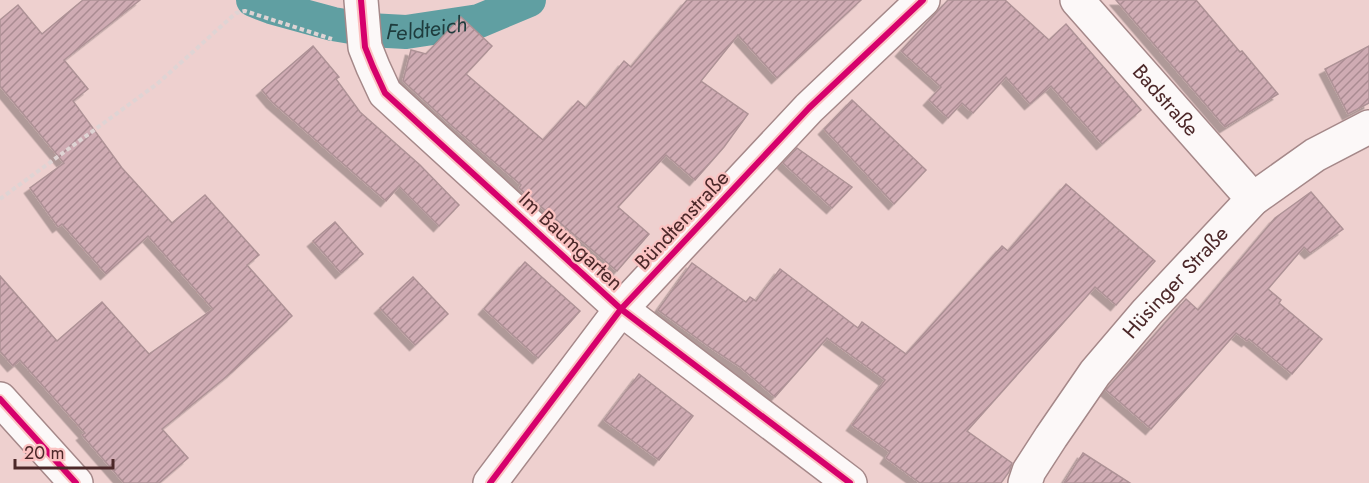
<svg xmlns="http://www.w3.org/2000/svg" width="1369" height="483" font-family="Jost,sans-serif">
  <style>
    .lines { fill: none; stroke-linecap: round; stroke-linejoin: round }
    .canal { stroke: #609fa2; stroke-width: 34 }
    .building { fill: url(#building-hatch); stroke: #ae9296; stroke-width: 1.5; filter: url(#shadow) }
    .minor-casing { stroke: #a58889; stroke-width: 36 }
    .path { stroke: #dfd4d4; stroke-width: 4; stroke-dasharray: 4.5 3; stroke-linecap: butt }
    .minor { stroke: #fcf8f8; stroke-width: 33 }
    .cycleway-casing { stroke: #fbc3c2; stroke-width: 10 }
    .cycleway { stroke: #d6006c; stroke-width: 6 }
    .labels { text-anchor: middle; dominant-baseline: central; stroke-width: 4.5; stroke-linejoin: round; paint-order: stroke }
    .street-label { font-size: 21px; fill: #4c2829; stroke: #fbc3c2 }
    .water-label { font-size: 22px; font-style: italic; fill: #1e3c3d; stroke: #fbc3c2 }
  </style>
  <defs>
    <pattern id="building-hatch" width="6" height="6" patternUnits="userSpaceOnUse" patternTransform="scale(1.5)"><rect width="6" height="6" fill="#cfabb3"/><path d="M-1 1l2-2M0 6l6-6M5 7l2-2" fill="none" stroke="#aa8b92"/></pattern>
    <filter id="shadow"><feDropShadow dx="-5.5" dy="5.5" stdDeviation="0" flood-color="#0004"/></filter>
  </defs>
  <rect width="100%" height="100%" fill="#eed0cf"/>
  <g class="lines">
    <path class="canal" id="s1" d="M253,0L271,7L333,24L369,30L406,32L479,21L529,0"/>
  </g>
  <g class="building">
    <path d="M83,0H140L64,60L88,89L73,101L122,168L172,223L205,195L259,255L247,265L292,316L232,372L162,429L188,458L159,483H124L82,435L85,433L20,360L13,366L0,351V276L57,341L102,302L149,354L213,309L148,236L106,274L62,224L58,227L30,188L64,163L0,86V20L18,5L42,34Z"/>
    <path d="M687,0H861L777,78L738,35L701,81L748,114L724,147L695,180L666,155L618,207L649,234L617,271L519,188L521,185L451,125L403,81L411,50L426,54L461,17L492,46L466,74L543,140L578,101L586,108L624,61L631,67Z"/>
    <path d="M948,0H1005L1049,40L1066,24L1141,110L1102,144L1051,86L1030,104L1006,77L973,113L962,103L948,118L929,100L941,87L901,51Z"/>
    <path d="M1116,0H1196L1240,52L1242,51L1278,94L1225,127Z"/>
    <path d="M313,46L339,77L336,79L360,112L420,165L459,205L439,226L399,186L386,201L272,102L262,90Z"/>
    <path d="M1369,46V103L1348,114L1325,69Z"/>
    <path d="M852,100L926,170L894,204L824,129Z"/>
    <path d="M797,148L852,187L832,208L783,163Z"/>
    <path d="M1066,184L1155,261L1116,305L1095,287L967,431L1012,463L1009,472L1001,483H920L886,458L890,452L852,425L885,380L827,338L775,397L740,367L712,349L658,310L692,263L746,302L750,297L756,301L780,269L858,328L862,322L906,354L1002,246L1008,251Z"/>
    <path d="M1311,192L1343,229L1310,253L1304,247L1268,289L1281,300L1279,303L1322,339L1292,374L1249,339L1247,341L1236,333L1151,429L1106,390L1186,299L1198,310L1275,218Z"/>
    <path d="M335,222L363,254L341,273L313,241Z"/>
    <path d="M525,262L580,311L538,358L484,309Z"/>
    <path d="M413,277L448,314L415,345L380,308Z"/>
    <path d="M639,374L693,416L659,460L604,420Z"/>
    <path d="M1083,453L1130,483H1064Z"/>
  </g>
  <g class="lines">
    <g class="minor-casing">
      <g id="minor">
        <path d="M361,0L365,47L373,67L385,93L621,309L850,483"/>
        <path id="s2" d="M1077,0L1253,199"/>
        <path d="M0,399L76,483"/>
        <path d="M490,483L621,309L809,108L923,0"/>
        <path id="s3" d="M1025,483L1029,471L1051,437L1095,373L1147,312L1253,199L1315,155L1369,127"/>
      </g>
    </g>
    <path class="path" d="M0,199L157,84L236,13L245,11L332,39"/>
    <use href="#minor" class="minor"/>
    <g class="cycleway-casing">
      <g id="cycleway">
        <path d="M361,0L365,47L373,67L385,93L621,309L850,483"/>
        <path d="M0,399L76,483"/>
        <path d="M490,483L621,309L809,108L923,0"/>
      </g>
    </g>
    <use href="#cycleway" class="cycleway"/>
  </g>
  <g class="labels">
    <g class="street-label">
      <text stroke="none"><textPath href="#s2" startOffset="134">Badstraße</textPath></text>
      <text transform="translate(682 220) rotate(-47)">Bündtenstraße</text>
      <text transform="translate(571 241) rotate(43)">Im Baumgarten</text>
      <text stroke="none"><textPath href="#s3" startOffset="252">Hüsinger Straße</textPath></text>
    </g>
    <g class="water-label">
      <text stroke="none"><textPath href="#s1" startOffset="178">Feldteich</textPath></text>
    </g>
  </g>
  <path d="M15 459v9h98v-9" fill="none" stroke="#4c2829" stroke-width="3"/>
  <text x="24" y="459" font-size="18" fill="#4c2829" stroke="#fbc3c2" stroke-width="4.5" paint-order="stroke">20 m</text>
</svg>
